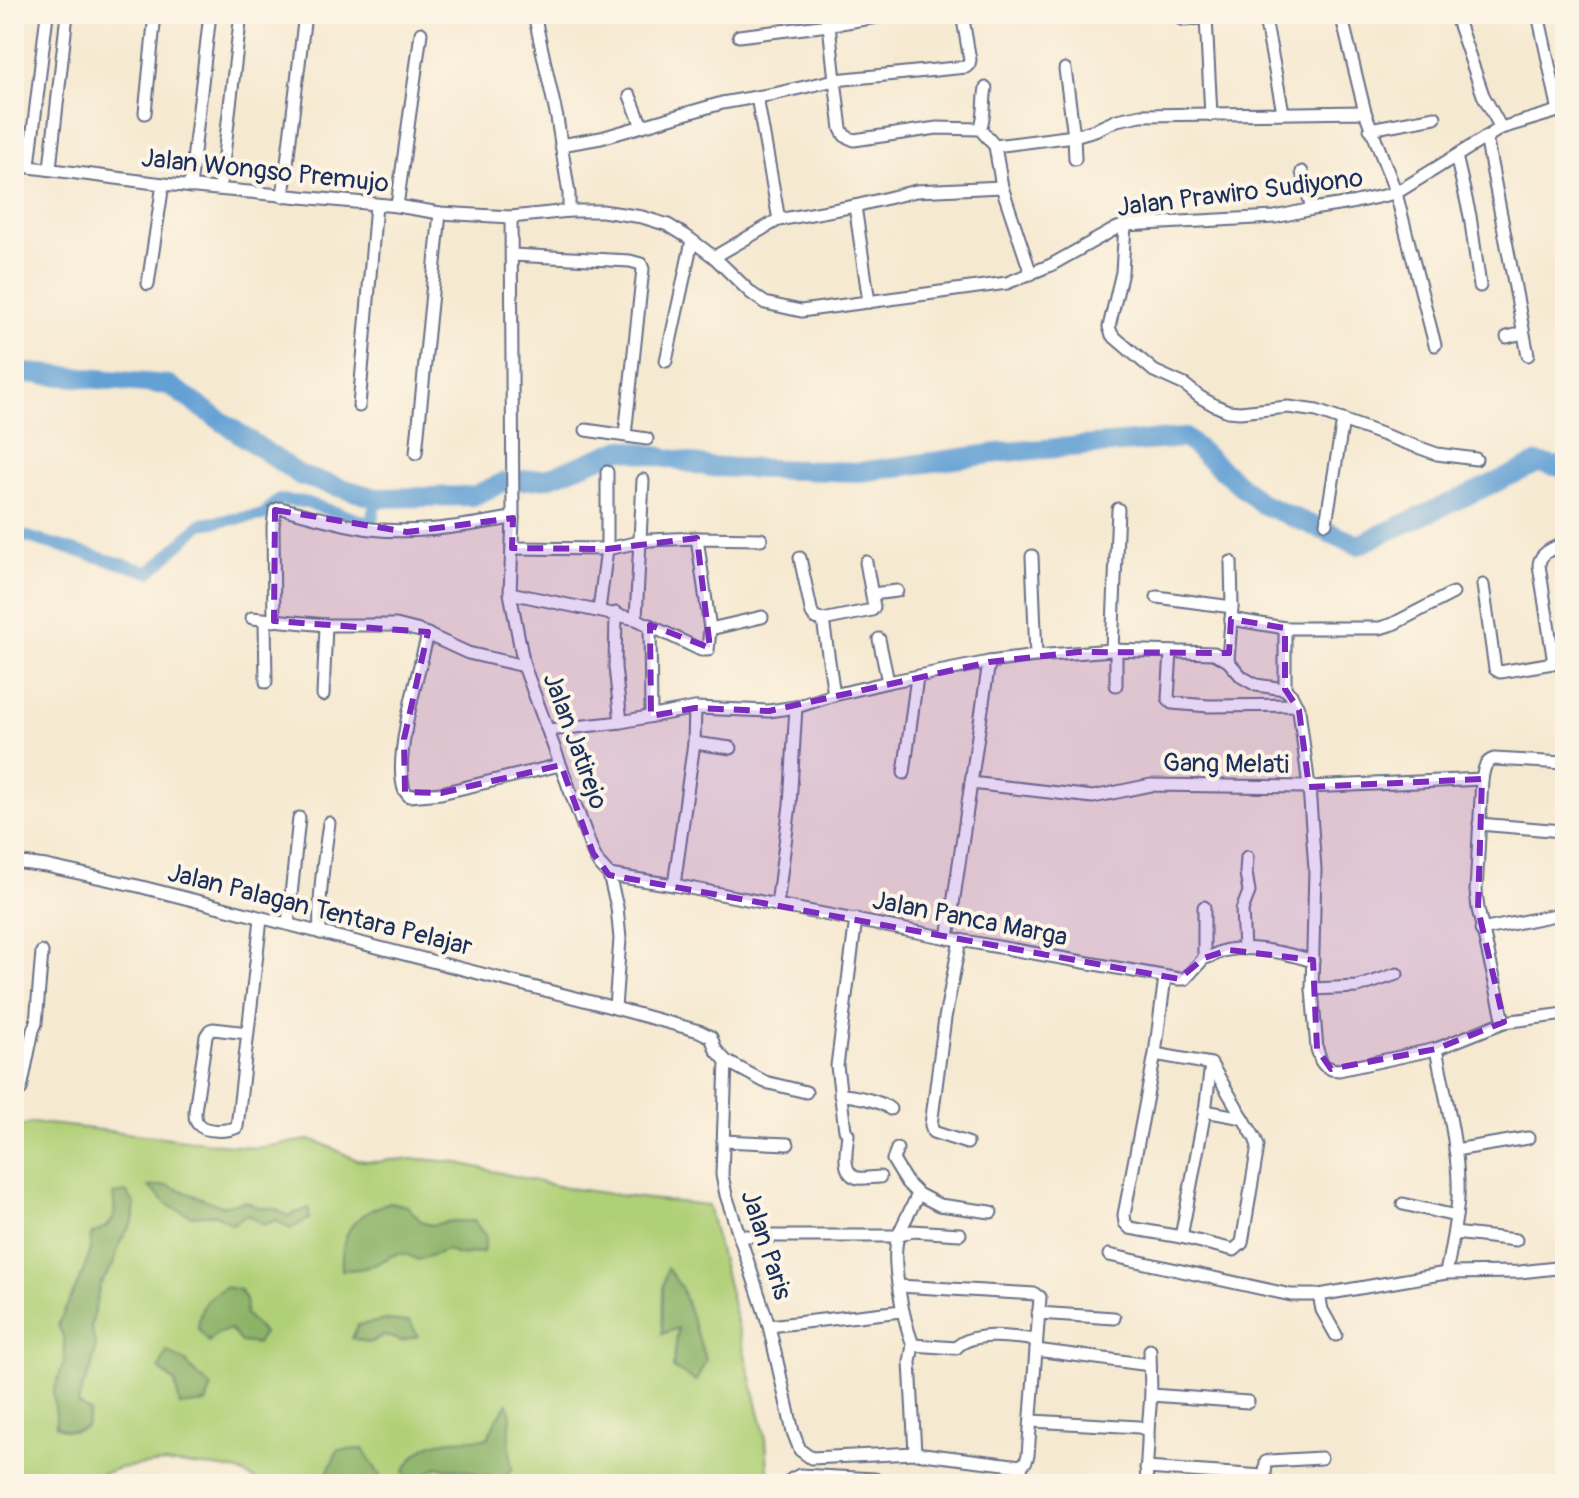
<svg xmlns="http://www.w3.org/2000/svg" width="1579" height="1498" font-family="Pangolin,sans-serif">
  <style>
    .green { fill: #b0d077; stroke: #66806a; stroke-width: 2 }
    .forest { fill: #8cb268; stroke: #547063; stroke-width: 2 }
    .lines { fill: none; stroke-linecap: round; stroke-linejoin: round }
    .canal { stroke: #64a0d4; stroke-width: 12 }
    .river { stroke: #64a0d4; stroke-width: 20 }
    .street-casing { stroke: #687086; stroke-width: 15 }
    .street { stroke: #fff; stroke-width: 11 }
    .marked { fill: #7b2cbf; fill-opacity: 0.2; stroke: #7b2cbf; stroke-width: 6; stroke-dasharray: 16 10; stroke-linejoin: round }
    .labels { text-anchor: middle; dominant-baseline: central; stroke-width: 8; stroke-linejoin: round; paint-order: stroke }
    .street-label { font-size: 26px; fill: #1b2f5e; stroke: #fcf5e5 }
  </style>
  <rect width="100%" height="100%" fill="#fcf5e5"/>
  <filter id="ink" filterUnits="userSpaceOnUse"><feTurbulence type="fractalNoise" baseFrequency=".0125" numOctaves="2"/><feDisplacementMap in="SourceGraphic" scale="16" xChannelSelector="R" yChannelSelector="G"/><feConvolveMatrix kernelMatrix="1 2 1 2 8 2 1 2 1" color-interpolation-filters="sRGB"/></filter>
  <filter id="wash" filterUnits="userSpaceOnUse"><feTurbulence type="fractalNoise" baseFrequency=".006" numOctaves="4" result="noise"/><feDisplacementMap in="SourceGraphic" scale="32" xChannelSelector="R" yChannelSelector="G"/><feGaussianBlur stdDeviation="1.8" result="paint"/><feColorMatrix in="noise" values="0 0 0 0 0 0 0 0 0 0 0 0 0 0 0 0 0 1.4 0 .05"/><feComposite in="paint" operator="in"/></filter>
  <g filter="url(#wash)">
    <rect width="100%" height="100%" fill="#f6e9d1"/>
    <path class="green" d="M31,1123L58,1125L255,1148L309,1140L319,1142L357,1160L377,1162L391,1160L421,1159L454,1162L561,1187L647,1199L708,1205L766,1439L769,1484H263L239,1471L216,1467L162,1463L119,1468L74,1484H14V1149L15,1139L19,1127Z"/>
    <g class="forest">
      <path d="M167,1185L222,1206L245,1201L258,1207L275,1209L288,1216L309,1208V1219L290,1229L276,1220L264,1225L247,1215L232,1224L215,1214L192,1216L171,1207L149,1187Z"/>
      <path d="M126,1192L135,1204L133,1222L121,1240L113,1265L100,1285L91,1327L96,1347L91,1369L82,1388L78,1404L90,1412L86,1427C74,1433 67,1432 56,1426V1414L53,1394L65,1358L64,1338L58,1325C70,1296 91,1267 91,1235C115,1222 117,1222 113,1194Z"/>
      <path d="M390,1202L407,1206L421,1221L430,1225L453,1221H474L486,1237L483,1252L458,1255L447,1250L418,1260C395,1248 397,1255 376,1264C366,1269 353,1270 342,1270C340,1230 354,1215 390,1202Z"/>
      <path d="M667,1268L681,1287L706,1360L696,1381L673,1368L678,1328L662,1334L663,1289Z"/>
      <path d="M225,1287L240,1290L246,1300L245,1314L263,1333L257,1344L241,1342L230,1329L215,1335L209,1342L198,1329C200,1306 204,1299 225,1287Z"/>
      <path d="M387,1320L410,1322L418,1336L401,1341L384,1335L369,1343L352,1338L358,1325Z"/>
      <path d="M167,1351L186,1362L196,1374L212,1387L206,1403L180,1406L175,1382L159,1369Z"/>
      <path d="M508,1403L511,1415L509,1441L512,1471L497,1480L469,1471L437,1467L408,1484L404,1471C425,1433 452,1442 488,1438L495,1422Z"/>
      <path d="M363,1449L381,1477L378,1484H333L328,1471L338,1450Z"/>
    </g>
    <g class="lines">
      <path class="canal" d="M14,533L150,572L201,524L263,515L278,500L305,502L371,524L376,498"/>
      <path class="river" d="M14,381L27,373L169,385L301,476L376,498L473,496L504,482L548,478L622,449L710,467L860,472L1006,452L1185,438L1262,504L1358,545L1538,463L1565,468"/>
    </g>
  </g>
  <g filter="url(#ink)">
    <g class="lines">
      <g class="street-casing">
        <g id="street">
          <path d="M534,14L557,118L569,194V211"/>
          <path d="M894,14L829,25L835,80L966,67L969,64L970,60L962,14"/>
          <path d="M1174,14L1179,18L1185,20L1227,14"/>
          <path d="M1264,14L1283,112"/>
          <path d="M1341,14L1365,112"/>
          <path d="M1455,14L1483,95L1501,128"/>
          <path d="M1538,14L1559,111"/>
          <path d="M1206,18L1211,115"/>
          <path d="M739,36L829,25L825,14"/>
          <path d="M1065,69L1074,136L1075,159"/>
          <path d="M630,96L642,126"/>
          <path d="M757,97L779,220"/>
          <path d="M145,113L155,14"/>
          <path d="M980,129C986,116 983,103 986,88"/>
          <path d="M1370,129L1435,117"/>
          <path d="M1486,137L1528,355"/>
          <path d="M561,145L601,138L722,103L774,94L835,80L841,129L845,136L854,140L937,128L980,129L995,146L1074,136L1095,130L1117,120L1141,115L1365,112L1396,193L1435,345"/>
          <path d="M995,146L1002,187L1031,274"/>
          <path d="M1456,156L1470,216L1480,286"/>
          <path d="M14,165L163,184L397,206L440,213L511,217L569,211H602L642,217L668,225L686,236L714,257L751,293L765,303L801,311L1007,283L1051,265L1115,229L1125,225L1275,217L1312,209L1351,203L1396,193L1501,128L1565,109"/>
          <path d="M29,165L47,14"/>
          <path d="M50,168L67,14"/>
          <path d="M1302,172L1312,209"/>
          <path d="M190,187L210,14"/>
          <path d="M220,188L241,14"/>
          <path d="M283,196L305,14"/>
          <path d="M397,206L421,33"/>
          <path d="M855,206L869,302"/>
          <path d="M511,217L513,518L510,593L524,666L593,853L599,864L609,875L617,907L620,939L615,1008"/>
          <path d="M1125,225L1122,272L1109,327L1112,335L1154,371L1185,385L1200,397L1214,405L1228,411L1240,412L1288,407L1317,411L1437,454L1476,459"/>
          <path d="M512,255L630,261L641,264L643,269L625,435"/>
          <path d="M714,257L778,220L855,206L916,191L1002,187"/>
          <path d="M148,284L163,184"/>
          <path d="M1507,337L1523,333"/>
          <path d="M666,361L692,241"/>
          <path d="M359,406L376,205"/>
          <path d="M586,430L647,439"/>
          <path d="M416,453L440,213"/>
          <path d="M1326,523L1343,420"/>
          <path d="M512,548L607,549L649,540L697,538"/>
          <path d="M1032,556L1036,656"/>
          <path d="M800,558L812,614L815,618L823,620L872,610L874,607L866,562"/>
          <path d="M1483,585L1495,669L1500,672L1565,661"/>
          <path d="M510,593L636,619L701,650H708L710,629L697,538L761,539"/>
          <path d="M872,594L897,591"/>
          <path d="M1157,597L1232,607"/>
          <path d="M599,610L607,549V472"/>
          <path d="M616,613L615,667L621,722"/>
          <path d="M252,618L326,625H396L420,631L468,653L524,666"/>
          <path d="M636,619L643,480"/>
          <path d="M1231,619L1285,628H1380L1393,624L1453,593"/>
          <path d="M265,620L266,682"/>
          <path d="M823,620L834,695"/>
          <path d="M274,621L273,526L275,510L280,508C310,515 340,525 371,529C418,535 466,525 513,518"/>
          <path d="M650,625L651,716"/>
          <path d="M1285,628V689"/>
          <path d="M710,629L762,617"/>
          <path d="M428,634C419,671 395,751 403,785C404,792 405,791 409,796L441,793L560,765"/>
          <path d="M879,639L888,682"/>
          <path d="M1112,650L1118,509"/>
          <path d="M1171,652L1168,698L1172,703L1209,706L1297,705"/>
          <path d="M1228,661L1232,607L1231,562"/>
          <path d="M1561,665L1554,663L1539,565C1540,552 1554,548 1565,543"/>
          <path d="M1116,685V650"/>
          <path d="M323,695L326,625"/>
          <path d="M548,730L621,722L695,708L769,711L796,707L834,695L888,682L989,662L1036,656L1112,650L1214,653L1228,661L1242,677L1256,685L1285,689L1292,696L1299,710L1309,787L1315,869L1312,989L1317,1049L1321,1061L1324,1065L1331,1069L1339,1070L1436,1049L1504,1022L1565,1014"/>
          <path d="M694,743L731,748"/>
          <path d="M904,773L917,677"/>
          <path d="M971,783L1093,797L1151,785L1309,787L1482,779"/>
          <path d="M1479,824L1562,831"/>
          <path d="M14,862L46,866L138,886L615,1008L699,1031L711,1037L716,1050L726,1061L722,1175L726,1195L769,1326L793,1432L800,1450L811,1458L915,1453L1021,1466"/>
          <path d="M609,875L674,885L948,938L1179,979H1185L1204,958C1213,957 1219,951 1228,950C1255,945 1287,953 1313,961"/>
          <path d="M674,885L694,743L695,708"/>
          <path d="M777,905L790,805L796,707"/>
          <path d="M856,919L837,1066L845,1130L848,1134C847,1147 840,1174 858,1178C864,1179 873,1177 880,1177"/>
          <path d="M288,924L299,818"/>
          <path d="M1481,930L1565,913"/>
          <path d="M320,933C318,896 324,860 329,823"/>
          <path d="M948,938L989,662"/>
          <path d="M960,940L945,1018L931,1125L933,1132L967,1143"/>
          <path d="M1244,949L1242,910L1249,892L1246,873L1247,857"/>
          <path d="M1204,958V907"/>
          <path d="M1312,989L1358,987L1397,974"/>
          <path d="M1504,1022L1478,909L1476,891L1482,779C1484,770 1484,762 1494,759L1565,763"/>
          <path d="M248,1033L213,1029L210,1030L206,1036L195,1111C195,1116 195,1121 198,1124C205,1133 229,1131 237,1127L261,919"/>
          <path d="M1436,1049C1445,1096 1460,1150 1458,1198C1456,1224 1451,1248 1446,1273"/>
          <path d="M1155,1054L1211,1064L1255,1138L1258,1146L1242,1243L1234,1250L1181,1237L1130,1228L1125,1223L1124,1215L1155,1054L1165,977"/>
          <path d="M726,1061L765,1082L806,1092"/>
          <path d="M14,1094L21,1089L33,1030L36,1023L42,952"/>
          <path d="M840,1095C852,1095 882,1101 890,1109"/>
          <path d="M1205,1111L1243,1118"/>
          <path d="M723,1141L788,1144"/>
          <path d="M897,1149L893,1160L907,1183L918,1194C912,1208 904,1221 899,1234C889,1258 904,1321 913,1345"/>
          <path d="M1455,1150L1528,1138"/>
          <path d="M918,1194L939,1205L991,1212"/>
          <path d="M1403,1204L1456,1216"/>
          <path d="M1454,1233L1516,1240"/>
          <path d="M739,1236H898L912,1231L960,1234"/>
          <path d="M1181,1237L1205,1111L1211,1065"/>
          <path d="M1109,1255L1291,1295H1319L1446,1273L1520,1272L1565,1267"/>
          <path d="M899,1286L1035,1294"/>
          <path d="M1319,1295L1322,1310L1336,1335"/>
          <path d="M1038,1313L1114,1318"/>
          <path d="M769,1326L902,1311"/>
          <path d="M1036,1350L1150,1365"/>
          <path d="M1151,1395L1248,1402"/>
          <path d="M1032,1421L1139,1427L1148,1430C1149,1449 1145,1466 1147,1484"/>
          <path d="M1148,1430L1151,1395L1150,1350"/>
          <path d="M915,1453L910,1362L913,1345L956,1348C972,1330 1014,1337 1036,1340"/>
          <path d="M1021,1466L1026,1461L1028,1455L1040,1297"/>
          <path d="M1021,1466L1022,1484"/>
          <path d="M1146,1468L1263,1476L1265,1475L1266,1462L1269,1461L1321,1458"/>
          <path d="M786,1484L792,1479L800,1475L875,1479L879,1484"/>
        </g>
      </g>
      <use href="#street" class="street"/>
    </g>
  </g>
  <path class="marked" d="M275,510L407,532L513,518L512,548L607,549L697,538L710,648L650,625L651,716L695,708L769,711L989,662L1078,652L1229,653L1231,619L1285,628V689L1299,710L1309,787L1482,779L1478,909L1504,1022L1436,1049L1331,1069L1317,1049L1313,960L1229,950L1204,958L1179,979L609,875L593,853L561,765L441,793L405,792L404,739L428,632L274,621Z"/>
  <g class="labels">
    <g class="street-label">
      <text transform="translate(265 171) rotate(6)">Jalan Wongso Premujo</text>
      <text transform="translate(1240 193) rotate(-7)">Jalan Prawiro Sudiyono</text>
      <text transform="translate(575 741) rotate(70)">Jalan Jatirejo</text>
      <text transform="translate(1226 764) rotate(1)">Gang Melati</text>
      <text transform="translate(320 910) rotate(14)">Jalan Palagan Tentara Pelajar</text>
      <text transform="translate(970 919) rotate(11)">Jalan Panca Marga</text>
      <text transform="translate(766 1245) rotate(72)">Jalan Paris</text>
    </g>
  </g>
  <rect width="1579" height="1498" fill="none" stroke="#fcf5e5" stroke-width="48"/>
</svg>
